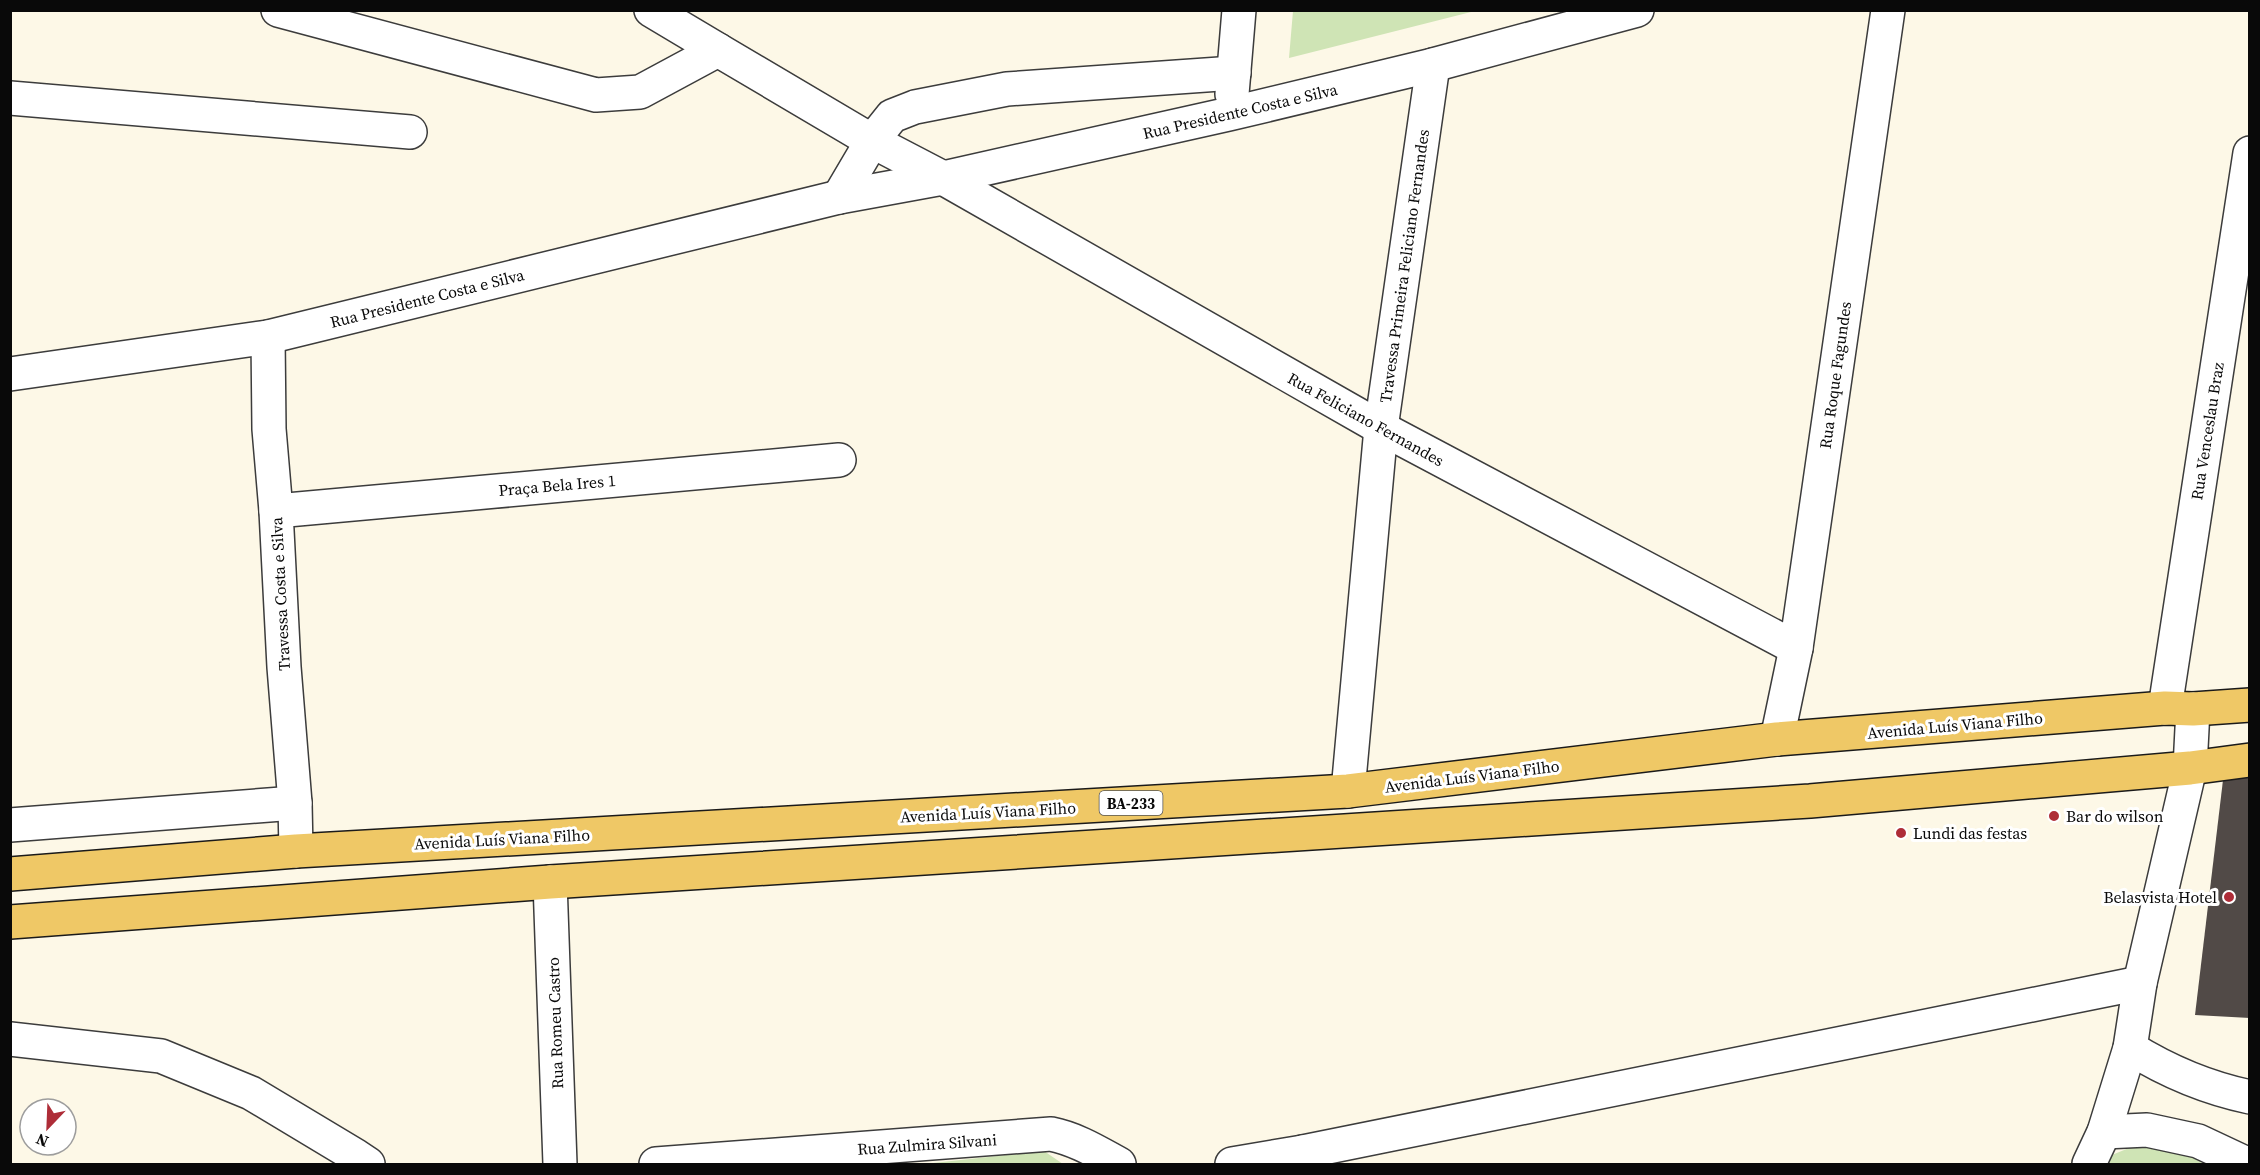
<svg xmlns="http://www.w3.org/2000/svg" width="2260" height="1175" font-family="'Source Serif 4',serif">
  <style>
    .green { fill: #cfe4b5 }
    .building { fill: #514a47 }
    .lines { fill: none; stroke-linecap: round; stroke-linejoin: round }
    .minor-casing { stroke: #3c3c3c; stroke-width: 36 }
    .major-casing { stroke: #1a1a1a; stroke-width: 36 }
    .minor { stroke: #fff; stroke-width: 33 }
    .major { stroke: #efc866; stroke-width: 33 }
    .poi-dot { fill: #ae2d38; stroke: #fff; stroke-width: 2 }
    .labels { text-anchor: middle; dominant-baseline: central; stroke-width: 6; stroke-linejoin: round; paint-order: stroke }
    .shield { fill: #fff; stroke: #535353; stroke-width: 1.5 }
    .shield-label { font-size: 15px; font-weight: bold; fill: #090909 }
    .street-label { font-size: 16px; fill: #090909; stroke: #fff }
    .poi-label { font-size: 16px; fill: #090909; stroke: #fff; text-anchor: start }
  </style>
  <rect width="100%" height="100%" fill="#fdf8e7"/>
  <g class="green">
    <path d="M1293,11V10L1475,11L1289,58Z"/>
    <path d="M2156,1137L2204,1164H2104L2107,1157Z"/>
    <path d="M1044,1151L1063,1164H924Z"/>
  </g>
  <path class="building" d="M2250,773V1018L2195,1015L2223,780Z"/>
  <g class="lines">
    <g class="minor-casing">
      <g id="minor">
        <path d="M278,10L596,95L640,92L718,50L872,141L943,178L1381,428L1796,648"/>
        <path d="M651,10L718,50"/>
        <path d="M1232,94L1239,10"/>
        <path d="M10,98L410,132"/>
        <path d="M839,197L872,141L892,116L915,107L1007,89L1234,73"/>
        <path d="M268,337L269,429L276,511L284,667L295,803L296,851"/>
        <path d="M10,374L268,337L839,197L943,178L1229,114L1433,65L1637,10"/>
        <path d="M276,511L839,460"/>
        <path d="M2165,708L2250,153"/>
        <path d="M1777,739L1796,648L1888,10"/>
        <path d="M1348,791L1381,428L1433,65"/>
        <path d="M10,825L295,803"/>
        <path d="M550,882L560,1164"/>
        <path d="M10,1039L161,1056L251,1093L356,1156L368,1164"/>
        <path d="M2130,1048C2167,1071 2207,1088 2250,1097"/>
        <path d="M2104,1132L2147,1130L2198,1141L2247,1164"/>
        <path d="M1303,1152L2140,983"/>
        <path d="M656,1164L1051,1134C1076,1139 1097,1152 1119,1164"/>
        <path d="M1232,1164L1303,1152V1164"/>
        <path d="M2089,1164L2104,1132L2130,1048L2140,983L2190,768L2193,709"/>
      </g>
    </g>
    <g class="major-casing">
      <g id="major">
        <path d="M10,874L296,851L1348,791L1777,739L2165,708L2193,709L2250,705"/>
        <path d="M10,922L550,882L1810,801L2190,768L2250,760"/>
      </g>
    </g>
    <use href="#minor" class="minor"/>
    <use href="#major" class="major"/>
  </g>
  <g class="poi-dot">
    <circle cx="2054" cy="816" r="6"/>
    <circle cx="1901" cy="833" r="6"/>
    <circle cx="2229" cy="897" r="6"/>
  </g>
  <g class="labels">
    <rect class="shield" x="1099.5" y="791" width="63" height="24" rx="4.5"/>
    <g class="shield-label">
      <text x="1131" y="803">BA-233</text>
    </g>
    <g class="street-label">
      <text transform="translate(1240 111) rotate(-13)">Rua Presidente Costa e Silva</text>
      <text transform="translate(1404 266) rotate(-82)">Travessa Primeira Feliciano Fernandes</text>
      <text transform="translate(427 298) rotate(-14)">Rua Presidente Costa e Silva</text>
      <text transform="translate(1835 375) rotate(-82)">Rua Roque Fagundes</text>
      <text transform="translate(1366 419) rotate(29)">Rua Feliciano Fernandes</text>
      <text transform="translate(2207 431) rotate(-81)">Rua Venceslau Braz</text>
      <text transform="translate(557 485) rotate(-5)">Praça Bela Ires 1</text>
      <text transform="translate(280 594) rotate(-93)">Travessa Costa e Silva</text>
      <text transform="translate(1955 725) rotate(-5)">Avenida Luís Viana Filho</text>
      <text transform="translate(1472 776) rotate(-7)">Avenida Luís Viana Filho</text>
      <text transform="translate(988 812) rotate(-3)">Avenida Luís Viana Filho</text>
      <text transform="translate(502 839) rotate(-3)">Avenida Luís Viana Filho</text>
      <text transform="translate(555 1023) rotate(-92)">Rua Romeu Castro</text>
      <text transform="translate(927 1144) rotate(-4)">Rua Zulmira Silvani</text>
    </g>
    <g class="poi-label">
      <text x="2066" y="816">Bar do wilson</text>
      <text x="1913" y="833">Lundi das festas</text>
      <text x="2217" y="897" text-anchor="end">Belasvista Hotel</text>
    </g>
  </g>
  <rect width="2260" height="1175" fill="none" stroke="#090909" stroke-width="24"/>
  <g transform="translate(48 1127) rotate(203)"><circle r="28" fill="#ffffff" stroke="#9d9d9d" stroke-width="1.5"/>
  <path d="M0-4.5L10 22L0 15L-10 22Z" fill="#ae2d38"/>
  <text y="-9" font-size="16" font-weight="bold" text-anchor="middle" fill="#090909">N</text>
  </g>
</svg>
